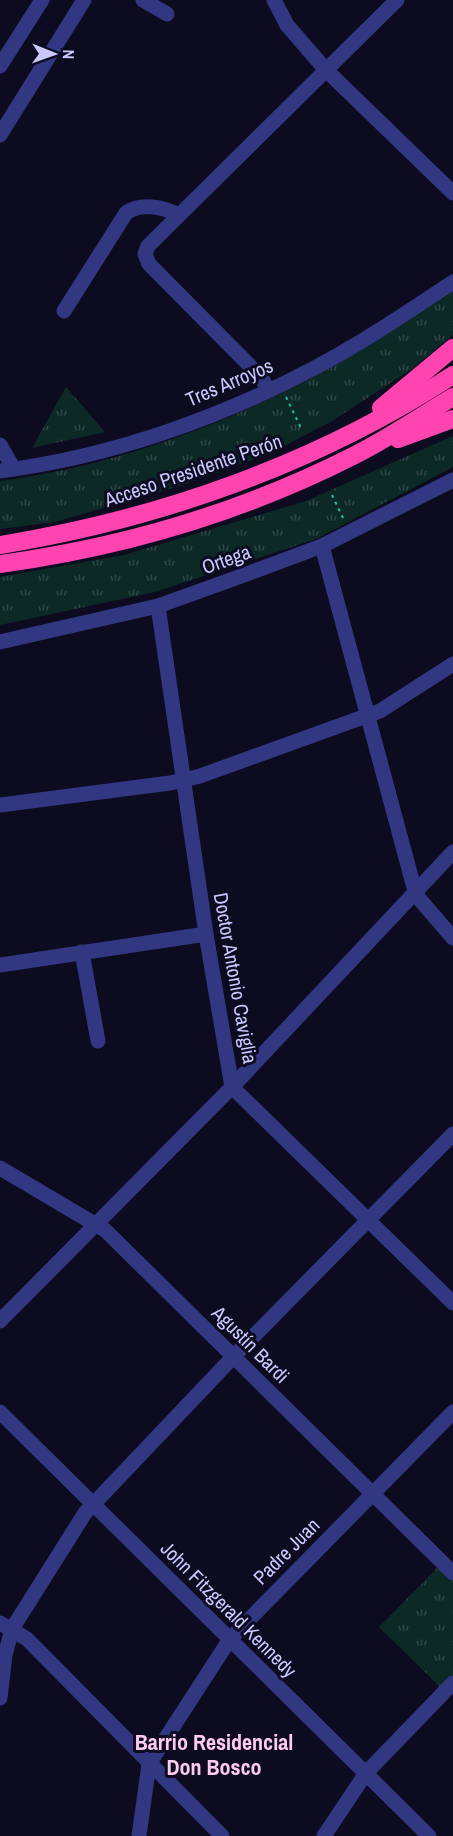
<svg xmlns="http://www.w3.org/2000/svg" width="453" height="1836" font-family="'Archivo Narrow',sans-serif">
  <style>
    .park { fill: url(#park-tufts) }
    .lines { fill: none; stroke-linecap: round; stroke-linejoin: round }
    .path { stroke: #24b8a0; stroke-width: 2; stroke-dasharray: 3 4.5; stroke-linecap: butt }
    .minor { stroke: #323782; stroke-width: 15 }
    .highway { stroke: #ff44b0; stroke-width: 18 }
    .labels { text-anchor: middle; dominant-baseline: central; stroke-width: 6; stroke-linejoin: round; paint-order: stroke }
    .street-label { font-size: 20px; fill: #c9c9ff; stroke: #0c0b1f }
    .quarter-label { font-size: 22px; font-weight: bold; fill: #ffcbf1; stroke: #0c0b1f }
  </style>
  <defs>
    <pattern id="park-tufts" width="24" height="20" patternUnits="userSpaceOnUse" patternTransform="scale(1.5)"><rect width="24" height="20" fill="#0d2926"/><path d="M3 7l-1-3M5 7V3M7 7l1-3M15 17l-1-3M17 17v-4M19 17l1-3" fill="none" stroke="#2f4747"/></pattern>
  </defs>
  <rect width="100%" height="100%" fill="#0c0b1f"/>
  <g class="park">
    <path d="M453,289V335L412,369L332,421L271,453L183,485L55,522L0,529V481C163,459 321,386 453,289Z"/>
    <path d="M66,387L105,432L32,448Z"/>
    <path d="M453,436V467L316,539L155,592L0,625V577L124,555L306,501Z"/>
    <path d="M439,1566L453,1580V1676L441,1688L379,1627Z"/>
  </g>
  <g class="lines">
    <g class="path">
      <path d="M286,397L302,430"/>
      <path d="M332,495L344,520"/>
    </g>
    <g class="minor">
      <path d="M143,0L167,14"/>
      <path d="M274,0L287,25L325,69L453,193"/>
      <path d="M0,66L42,0"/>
      <path d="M0,135L84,0"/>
      <path d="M64,311L126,213C140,202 164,207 179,215"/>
      <path d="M267,389L262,378L149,264L145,254L148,246L397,0"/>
      <path d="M0,445L14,469"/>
      <path d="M0,471C110,457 221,418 318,366C365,341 409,311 453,282"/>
      <path d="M322,546L416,895L453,938"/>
      <path d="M158,606L206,934L232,1087L453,1303"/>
      <path d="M0,642L158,606L236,578L322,546L453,480"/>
      <path d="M0,805L170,783L200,776L380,711L453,664"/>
      <path d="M82,952L98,1041"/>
      <path d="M0,965L206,934"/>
      <path d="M0,1168L105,1230L453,1573"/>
      <path d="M0,1321L232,1087L453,852"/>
      <path d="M0,1412L429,1836"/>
      <path d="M0,1623L27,1639L222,1836"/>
      <path d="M0,1698L5,1655L12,1629L85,1513L234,1356L453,1134"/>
      <path d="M139,1836L149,1764L230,1639L453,1412"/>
      <path d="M324,1836L366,1773L453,1683"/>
    </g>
    <g class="highway">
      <path d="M381,408L453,348"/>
      <path d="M398,439L453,419"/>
      <path d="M0,545C160,519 316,464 453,375"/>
      <path d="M0,564C125,547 243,512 355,455C389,438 421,416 453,397"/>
    </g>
  </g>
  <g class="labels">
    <g class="street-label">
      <text transform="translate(229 382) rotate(-23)">Tres Arroyos</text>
      <text transform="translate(193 470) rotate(-19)">Acceso Presidente Perón</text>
      <text transform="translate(226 559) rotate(-20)">Ortega</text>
      <text transform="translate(236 978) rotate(80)">Doctor Antonio Caviglia</text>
      <text transform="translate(251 1344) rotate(45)">Agustín Bardi</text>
      <text transform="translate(286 1551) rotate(-45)">Padre Juan</text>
      <text transform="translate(229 1609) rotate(45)">John Fitzgerald Kennedy</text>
    </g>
    <g class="quarter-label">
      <text x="214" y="1742">Barrio Residencial<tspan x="214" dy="25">Don Bosco</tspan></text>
    </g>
  </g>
  <g transform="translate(54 54) rotate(91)" stroke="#0c0b1f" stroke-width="4.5" paint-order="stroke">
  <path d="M0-4.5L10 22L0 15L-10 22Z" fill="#c9c9ff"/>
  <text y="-9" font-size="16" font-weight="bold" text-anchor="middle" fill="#c9c9ff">N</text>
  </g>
</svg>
